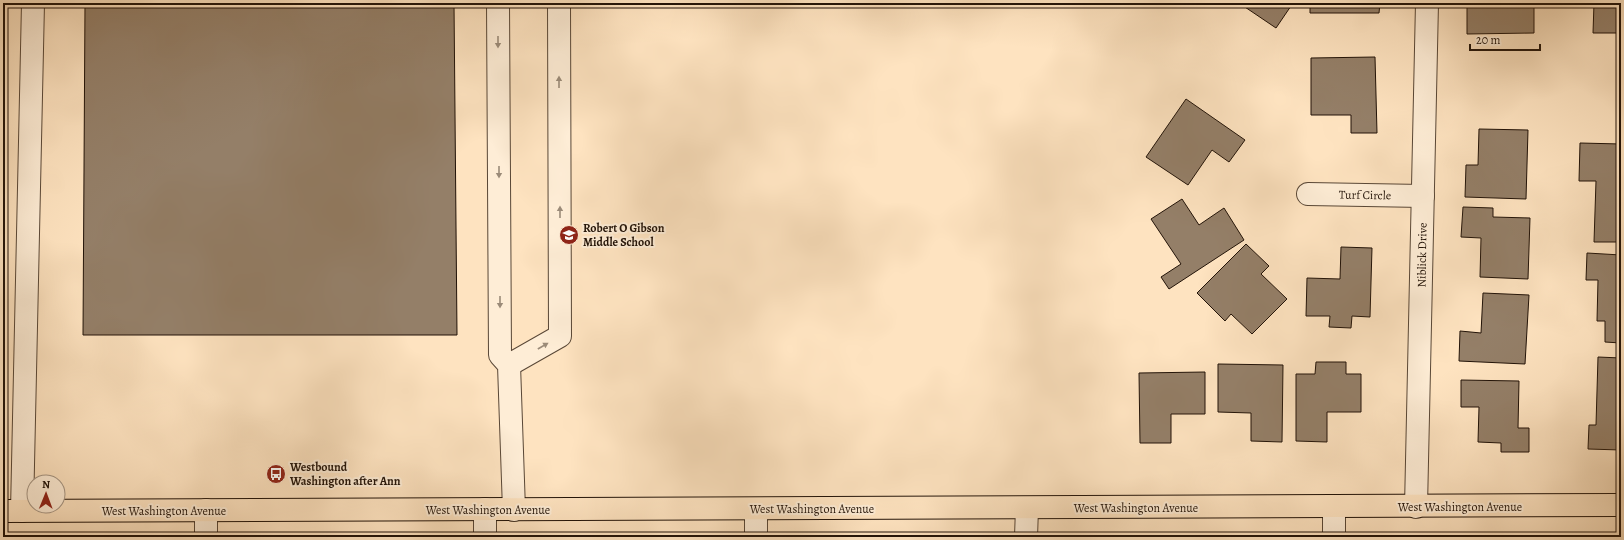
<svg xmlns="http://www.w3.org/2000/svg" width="1624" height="540" font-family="Alegreya,serif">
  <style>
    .building { fill: #947f68; stroke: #221308 }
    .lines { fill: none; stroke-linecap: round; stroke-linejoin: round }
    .minor-casing { stroke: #594736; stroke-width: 24 }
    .major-casing { stroke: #221308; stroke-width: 24 }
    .minor { stroke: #feedd6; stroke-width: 22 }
    .major { stroke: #fee3c0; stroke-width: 22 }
    .oneway { fill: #9b8b79 }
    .labels { text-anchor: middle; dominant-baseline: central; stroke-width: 4; stroke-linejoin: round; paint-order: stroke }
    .street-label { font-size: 12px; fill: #221308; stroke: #feedd6 }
    .poi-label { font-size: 12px; font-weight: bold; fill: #221308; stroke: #feedd6; text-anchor: start }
  </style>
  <rect width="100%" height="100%" fill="#fee3c0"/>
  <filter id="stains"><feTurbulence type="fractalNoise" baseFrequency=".005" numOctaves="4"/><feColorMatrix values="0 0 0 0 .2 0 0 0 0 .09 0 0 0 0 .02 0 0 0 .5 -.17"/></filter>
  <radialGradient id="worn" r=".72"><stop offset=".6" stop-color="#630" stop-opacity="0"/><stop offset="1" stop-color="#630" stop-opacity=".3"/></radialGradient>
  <g class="building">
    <path d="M85,3H454L457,335H83Z"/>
    <path d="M1239,3H1293L1276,28Z"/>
    <path d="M1310,3H1380L1379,13H1310Z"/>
    <path d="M1467,3H1534V33L1467,34Z"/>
    <path d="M1594,3H1621V33H1593Z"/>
    <path d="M1375,57L1377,133H1351V115H1311V58Z"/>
    <path d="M1186,99L1245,140L1229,162L1212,150L1188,185L1146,157Z"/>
    <path d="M1479,129L1528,130L1526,199L1465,197L1466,165H1478Z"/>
    <path d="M1580,143L1621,144V242H1594L1596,181H1579Z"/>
    <path d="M1182,199L1199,225L1224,208L1244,240L1169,289L1161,277L1181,264L1151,219Z"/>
    <path d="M1463,207L1493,208V217L1530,218L1528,279L1480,277L1481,238L1461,237Z"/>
    <path d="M1246,244L1269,266L1261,274L1287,299L1252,334L1231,314L1225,321L1197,293Z"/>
    <path d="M1341,247L1372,248L1370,317L1352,316L1351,328L1329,327L1330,316H1306L1307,278L1340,279Z"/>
    <path d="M1587,253L1621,255V343L1605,342V321H1597L1598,280H1586Z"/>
    <path d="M1483,293L1529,295L1525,364L1459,361L1460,331L1481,333Z"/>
    <path d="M1598,357L1621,358V450L1588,449L1589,425H1596Z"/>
    <path d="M1316,362H1346V374H1361V412H1327V442L1296,441V374H1315Z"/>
    <path d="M1218,364L1283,365L1282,442L1251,441V413L1218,412Z"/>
    <path d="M1205,372V414H1171V443H1140L1139,373Z"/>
    <path d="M1461,380L1519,381L1518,428H1529V452H1501V443L1478,442L1479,407H1461Z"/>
  </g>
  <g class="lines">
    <g class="minor-casing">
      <g id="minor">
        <path d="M498,3L500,355L509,365L514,510"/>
        <path d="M1308,194L1423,196"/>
        <path d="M509,365L560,336L559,3"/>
        <path d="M1416,507L1427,3"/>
        <path d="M1334,508V537"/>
        <path d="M22,511L33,3"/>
        <path d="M206,537V510"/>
        <path d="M485,537V509"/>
        <path d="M756,537V509"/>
        <path d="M1026,537L1027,508"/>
      </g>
    </g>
    <g class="major-casing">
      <path id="major" d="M3,511L1621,505"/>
    </g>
    <use href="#minor" class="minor"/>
    <use href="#major" class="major"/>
  </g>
  <defs><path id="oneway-solid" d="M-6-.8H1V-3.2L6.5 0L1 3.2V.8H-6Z"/></defs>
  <g class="oneway">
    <use href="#oneway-solid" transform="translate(498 42) rotate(90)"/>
    <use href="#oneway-solid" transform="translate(559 82) rotate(-90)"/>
    <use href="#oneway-solid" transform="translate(499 172) rotate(90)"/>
    <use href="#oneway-solid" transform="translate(560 212) rotate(-90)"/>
    <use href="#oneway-solid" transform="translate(500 302) rotate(90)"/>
    <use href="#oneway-solid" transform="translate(543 346) rotate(-30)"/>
  </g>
  <defs>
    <g id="school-disc" transform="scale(1)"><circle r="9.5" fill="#8f2418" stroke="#feedd6"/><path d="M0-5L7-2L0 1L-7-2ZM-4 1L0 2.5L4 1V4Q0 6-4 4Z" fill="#fff"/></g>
    <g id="bus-disc" transform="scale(1)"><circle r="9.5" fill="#8f2418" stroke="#feedd6"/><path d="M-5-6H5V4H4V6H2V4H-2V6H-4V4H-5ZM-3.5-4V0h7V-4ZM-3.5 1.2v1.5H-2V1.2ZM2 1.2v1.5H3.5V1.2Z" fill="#fff"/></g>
  </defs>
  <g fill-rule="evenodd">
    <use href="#school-disc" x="569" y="235"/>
    <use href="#bus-disc" x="276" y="474"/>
  </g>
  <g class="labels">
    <g class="street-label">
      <text transform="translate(1365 195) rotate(1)">Turf Circle</text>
      <text transform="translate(1422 255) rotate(-89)">Niblick Drive</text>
      <text x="1460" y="507">West Washington Avenue</text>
      <text x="1136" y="508">West Washington Avenue</text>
      <text x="812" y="509">West Washington Avenue</text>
      <text x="488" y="510">West Washington Avenue</text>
      <text x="164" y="511">West Washington Avenue</text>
    </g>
    <g class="poi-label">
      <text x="583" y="228">Robert O Gibson<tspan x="583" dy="14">Middle School</tspan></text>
      <text x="290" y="467">Westbound<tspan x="290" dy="14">Washington after Ann</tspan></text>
    </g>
  </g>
  <rect width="1624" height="540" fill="none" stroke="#fee3c0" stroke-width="16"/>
  <rect x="4" y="4" width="1616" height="532" fill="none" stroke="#221308" stroke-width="2"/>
  <rect x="8" y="8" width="1608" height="524" fill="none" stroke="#221308"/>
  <g transform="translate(46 494) rotate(1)"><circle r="19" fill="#feedd6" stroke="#a69684"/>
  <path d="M0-3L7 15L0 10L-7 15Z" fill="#8f2418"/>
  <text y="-6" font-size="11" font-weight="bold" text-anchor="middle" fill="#221308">N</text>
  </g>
  <path d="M1470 44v6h70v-6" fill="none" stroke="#221308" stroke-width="2"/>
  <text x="1476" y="44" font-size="12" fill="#221308" stroke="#feedd6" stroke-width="3" paint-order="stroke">20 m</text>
  <rect width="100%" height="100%" filter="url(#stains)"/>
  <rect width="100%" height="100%" fill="url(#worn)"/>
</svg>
